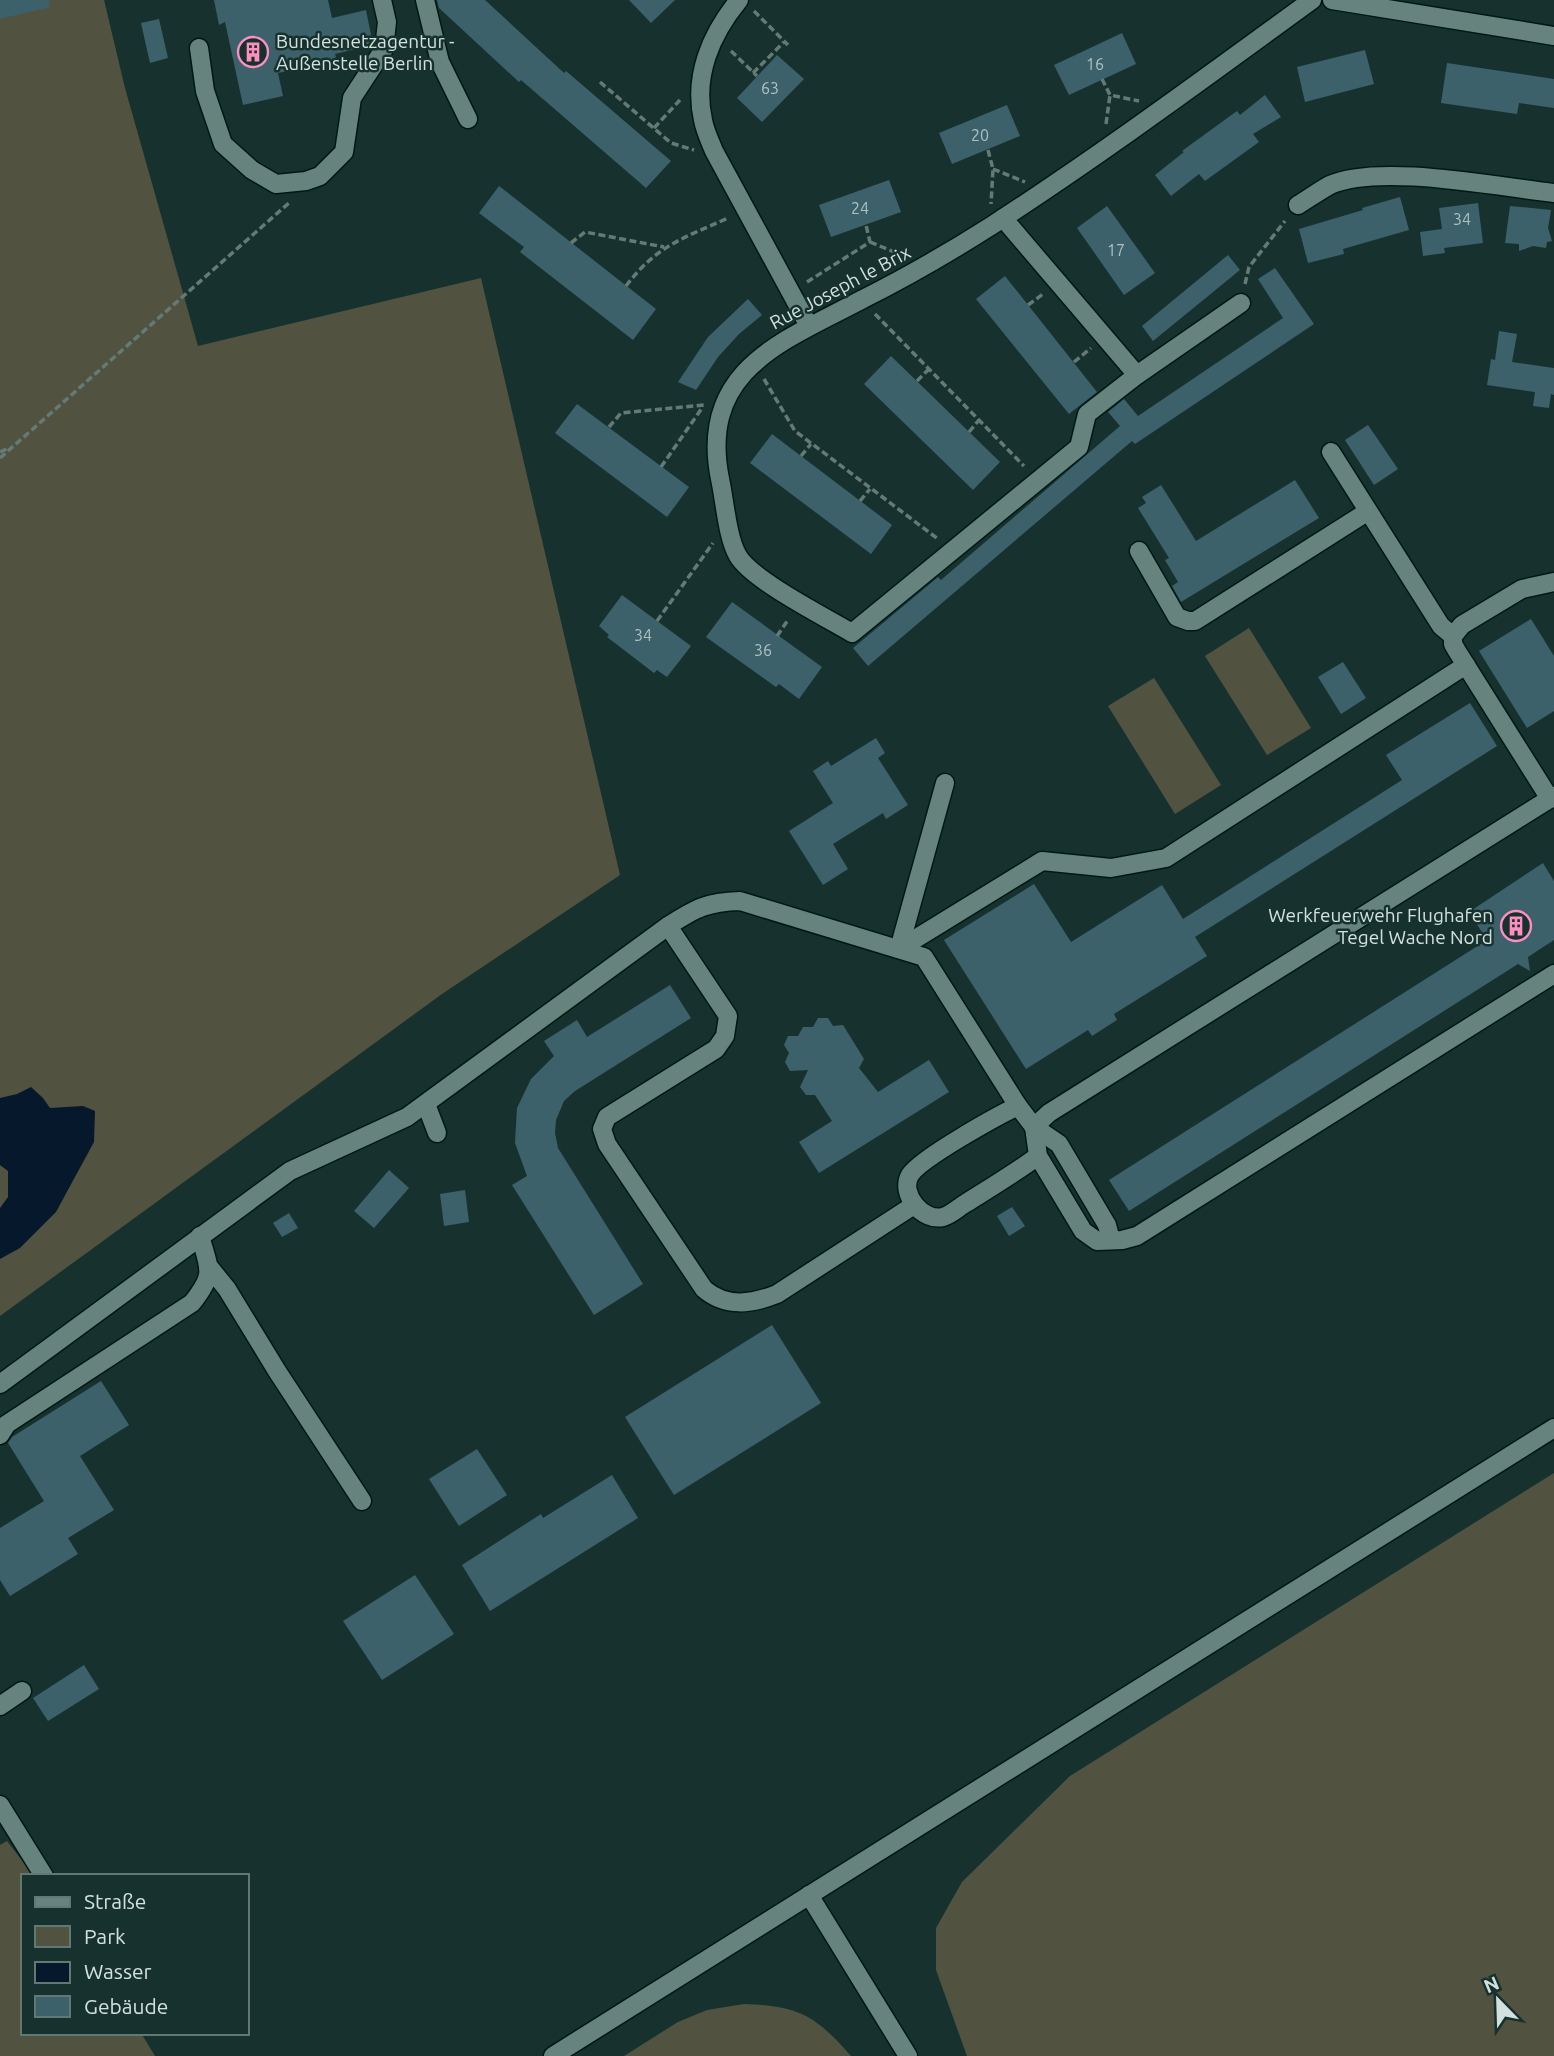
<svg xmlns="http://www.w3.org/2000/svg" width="1554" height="2056" font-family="Ubuntu,sans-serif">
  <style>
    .green { fill: #515340 }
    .water { fill: #06182b }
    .building { fill: #3c616a }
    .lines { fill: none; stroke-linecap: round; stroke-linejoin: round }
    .minor-casing { stroke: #001916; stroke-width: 21 }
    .path { stroke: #647a77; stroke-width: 3.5; stroke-dasharray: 7 3.5; stroke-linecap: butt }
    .minor { stroke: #66837e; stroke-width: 18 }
    .labels { text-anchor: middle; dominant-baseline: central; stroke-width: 5; stroke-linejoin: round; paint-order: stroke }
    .number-label { font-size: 16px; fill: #acc1c1 }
    .poi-label { font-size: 19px; fill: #d2e1de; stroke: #17322e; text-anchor: start }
    .street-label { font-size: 19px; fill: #d2e1de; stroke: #17322e }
  </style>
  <rect width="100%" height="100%" fill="#17322e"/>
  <g class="green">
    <path d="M0,0H104L125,88L198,346L481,278L620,875L442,994L0,1316Z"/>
    <path d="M1249,628L1311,728L1267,755L1205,656Z"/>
    <path d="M1154,678L1221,785L1175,814L1108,706Z"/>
    <path d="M1554,1473V2056H967L936,1970V1928L962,1882L1070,1776Z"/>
    <path d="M7,1841L34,1876H23V2033H141L155,2056H0V1845Z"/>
    <path d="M744,2004C798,2006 815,2015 851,2056H624L678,2022L707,2010Z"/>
  </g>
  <path class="water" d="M31,1087L43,1098L50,1108L83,1106L95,1111L94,1142L56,1212L20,1248L0,1259V1208L8,1197V1171L0,1165V1098L17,1094Z"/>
  <g class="building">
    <path d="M0,0H49L50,7L0,19Z"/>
    <path d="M214,0H328L332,18L366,10L373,45L335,54L337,61L278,73L283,96L243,105L225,22L219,25Z"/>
    <path d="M437,0H485L564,73L566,71L671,161L646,188L521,80L519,82L439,8Z"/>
    <path d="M629,0H675L651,23Z"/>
    <path d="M159,19L168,58L150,63L141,23Z"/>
    <path d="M1122,33L1136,64L1069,95L1054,65Z"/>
    <path d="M1365,50L1374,84L1305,102L1297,67Z"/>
    <path d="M777,55L804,79L762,122L737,98Z"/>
    <path d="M1447,63L1554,79V108L1519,103L1517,114L1441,103Z"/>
    <path d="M1265,95L1281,117L1253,134L1259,142L1205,181L1199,174L1171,196L1155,175L1184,152L1182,151L1219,124L1237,111L1240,115Z"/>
    <path d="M1007,105L1020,136L952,164L939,133Z"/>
    <path d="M889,180L901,212L831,237L819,205Z"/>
    <path d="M499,186L656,309L633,340L520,252L524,247L479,213Z"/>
    <path d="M1400,197L1409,230L1343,249L1344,254L1308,263L1299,229L1363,210L1362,208Z"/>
    <path d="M1478,203L1483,243L1444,248L1445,253L1423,256L1420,232L1442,229L1439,208Z"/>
    <path d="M1107,206L1155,273L1124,295L1077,228Z"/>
    <path d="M1510,206L1551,210L1548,228L1552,241L1547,242L1546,248L1533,246L1519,251V244L1505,243Z"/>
    <path d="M1228,255L1240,270L1153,341L1142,326Z"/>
    <path d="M1275,268L1314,324L1135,444L1132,441L868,666L853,648L938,577L941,580L1120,426L1108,412L1124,399L1138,416L1283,318L1258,279Z"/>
    <path d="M1005,276L1097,392L1069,414L976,299Z"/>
    <path d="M748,299L762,315L739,334L718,357L696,390L678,382L708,337Z"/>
    <path d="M1499,331L1517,334L1512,362L1554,368V395L1551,394L1549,408L1533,406L1535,392L1487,385L1491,359L1495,360Z"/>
    <path d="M891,356L1000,462L973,490L864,384Z"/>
    <path d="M577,404L689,487L667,517L555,433Z"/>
    <path d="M1368,425L1398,469L1374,485L1345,440Z"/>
    <path d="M772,434L892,525L871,554L750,463Z"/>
    <path d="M1295,480L1319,518L1181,602L1172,586L1178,582L1165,560L1169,558L1138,508L1146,503L1142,497L1161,485L1196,541Z"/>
    <path d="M622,595L691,646L667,677L657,670L654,673L607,637L609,635L599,626Z"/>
    <path d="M732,602L822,667L799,699L779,684L776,687L706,637Z"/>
    <path d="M1531,619L1554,656V711L1527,728L1479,651Z"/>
    <path d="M1343,662L1366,698L1341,714L1318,677Z"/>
    <path d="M1470,703L1497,746L1195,937L1207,956L1114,1014L1117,1020L1092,1036L1088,1030L1026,1069L944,940L1034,884L1071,942L1162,885L1183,919L1402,780L1386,755Z"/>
    <path d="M876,738L885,753L878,758L908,805L886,819L883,813L833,844L848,869L823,885L789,831L833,803L813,771L828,761L831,766Z"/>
    <path d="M1543,863L1554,881V940L1528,957L1530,971L1518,964L1129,1211L1109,1180L1487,940L1469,912Z"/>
    <path d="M670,985L691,1018L575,1091L564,1101L556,1120L555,1133L558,1148L643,1284L594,1315L512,1185L527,1176L515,1143L517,1108L531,1079L554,1056L544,1041L577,1020L587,1037Z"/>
    <path d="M818,1018H828L833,1026L843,1025L864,1059L859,1068L878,1092L929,1060L949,1092L819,1173L799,1142L832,1121L815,1095H806L800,1087L808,1070L790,1071L785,1062L789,1053L784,1045L788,1036H798L803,1027H813Z"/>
    <path d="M389,1170L409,1188L374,1228L354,1211Z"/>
    <path d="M465,1190L469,1222L444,1226L440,1194Z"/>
    <path d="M1012,1207L1025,1226L1009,1236L997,1216Z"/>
    <path d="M289,1213L298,1228L282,1237L273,1223Z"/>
    <path d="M772,1325L821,1403L674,1495L625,1417Z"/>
    <path d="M101,1381L129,1425L80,1456L114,1510L68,1538L78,1554L10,1596L0,1580V1528L44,1501L8,1443L12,1437Z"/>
    <path d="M477,1449L507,1495L459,1526L429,1479Z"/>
    <path d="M612,1475L638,1518L490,1611L462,1565L541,1514L543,1518Z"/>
    <path d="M415,1575L454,1634L382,1680L343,1621Z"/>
    <path d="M84,1665L99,1689L48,1721L33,1698Z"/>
  </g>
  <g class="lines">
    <g class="minor-casing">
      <g id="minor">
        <path d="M425,0L440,62L468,119"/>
        <path d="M739,0C711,34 693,76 703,120C705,131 710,141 714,151L809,326"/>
        <path d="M1332,0L1554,36"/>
        <path d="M199,48L205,91L223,144L252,170L276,184L306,181L320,176L344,152L352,98L384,49L387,22L382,0"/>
        <path d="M1298,205C1308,199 1319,191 1330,185C1379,163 1498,187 1554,193"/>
        <path d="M1003,218L1137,375"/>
        <path d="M1241,303L1137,375L1087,414L1079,447L852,633C825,617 752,580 738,556C727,537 725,501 720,479C698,369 784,341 863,299C907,277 950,252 991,226C1101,155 1206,77 1312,0"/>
        <path d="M1331,452L1441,626L1453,636V644L1457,651L1550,799"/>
        <path d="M1139,551L1177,617L1188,621H1195L1367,512"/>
        <path d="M1453,636L1462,625L1522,589L1554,582"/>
        <path d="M1554,796L1049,1113L1034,1127L1038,1156L1083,1231L1097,1241L1122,1240L1137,1236L1554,974"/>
        <path d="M668,926L728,1016L725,1036L716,1049L607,1117L602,1129L607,1144L704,1289C726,1308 752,1304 777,1294L914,1205"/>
        <path d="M899,949L1042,861L1111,868L1166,858L1466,665"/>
        <path d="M899,949L945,783"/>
        <path d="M426,1104L437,1133"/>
        <path d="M1018,1106C997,1116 921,1158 910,1175C899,1194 923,1222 943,1217C951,1215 959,1207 966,1203C990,1188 1015,1173 1038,1156"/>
        <path d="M210,1268L227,1289L277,1371L362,1501"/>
        <path d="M0,1384L290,1171L407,1117L668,926C696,908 707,902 740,901L924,957L1018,1106L1034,1127L1059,1144L1107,1225L1111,1240"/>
        <path d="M0,1435L7,1424L192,1303C215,1274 210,1270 200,1236"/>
        <path d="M0,1706L22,1691"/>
        <path d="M0,1805L44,1876"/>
        <path d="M809,1895L908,2056"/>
        <path d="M553,2056L1554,1428"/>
      </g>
    </g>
    <g class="path">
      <path d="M754,11L788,45"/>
      <path d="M731,51L757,76"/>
      <path d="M753,73L784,42"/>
      <path d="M1102,79L1110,95L1139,101"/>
      <path d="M600,82L671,143L694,150"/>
      <path d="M1106,124L1110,95"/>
      <path d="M654,128L680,100"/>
      <path d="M988,150L993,169L991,204"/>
      <path d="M993,169L1025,182"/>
      <path d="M870,242L904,256"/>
      <path d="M571,243L585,232L664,247"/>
      <path d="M807,282L870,242L866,225"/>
      <path d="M1245,284L1249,267L1285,221"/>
      <path d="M626,286C657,245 684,238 728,218"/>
      <path d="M1028,305L1043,294"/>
      <path d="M875,314L1024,466"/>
      <path d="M1074,362L1091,348"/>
      <path d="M764,379L795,431L938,539"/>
      <path d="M917,381L929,369"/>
      <path d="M609,427L621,413L704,405"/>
      <path d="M969,432L979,420"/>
      <path d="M0,452L9,448"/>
      <path d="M801,456L811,444"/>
      <path d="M0,458L290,202"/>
      <path d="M661,467L702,408"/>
      <path d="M860,501L870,489"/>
      <path d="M657,621L713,543"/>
      <path d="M777,636L788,620"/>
    </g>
    <use href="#minor" class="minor"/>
  </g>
  <defs>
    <g id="building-ring" transform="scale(1.575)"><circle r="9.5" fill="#17322e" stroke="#fd8ebf" stroke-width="1.5"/><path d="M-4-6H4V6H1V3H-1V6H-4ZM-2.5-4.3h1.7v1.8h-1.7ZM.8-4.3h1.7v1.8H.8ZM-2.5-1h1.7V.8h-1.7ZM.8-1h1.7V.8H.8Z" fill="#fd8ebf"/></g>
  </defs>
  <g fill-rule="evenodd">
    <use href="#building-ring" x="253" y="52"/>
    <use href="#building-ring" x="1516" y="926"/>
  </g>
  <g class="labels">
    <g class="number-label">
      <text x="1095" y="64">16</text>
      <text x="770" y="88">63</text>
      <text x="980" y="135">20</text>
      <text x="860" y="208">24</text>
      <text x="1462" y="219">34</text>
      <text x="1116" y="250">17</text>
      <text x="643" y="635">34</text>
      <text x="763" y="650">36</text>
    </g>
    <g class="poi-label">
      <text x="276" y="41">Bundesnetzagentur -<tspan x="276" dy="22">Außenstelle Berlin</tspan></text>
      <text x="1493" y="915" text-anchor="end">Werkfeuerwehr Flughafen<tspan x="1493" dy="22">Tegel Wache Nord</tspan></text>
    </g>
    <g class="street-label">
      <text transform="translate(840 287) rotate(-28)">Rue Joseph le Brix</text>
    </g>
  </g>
  <rect x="21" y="1874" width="228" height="161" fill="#17322e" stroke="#627874" stroke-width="2"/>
  <rect x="35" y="1897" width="35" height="10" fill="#66837e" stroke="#627874" stroke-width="2"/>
  <text x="84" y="1909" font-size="21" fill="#d2e1de">Straße</text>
  <rect x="35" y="1926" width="35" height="21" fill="#515340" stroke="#627874" stroke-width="2"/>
  <text x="84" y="1944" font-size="21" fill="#d2e1de">Park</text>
  <rect x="35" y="1962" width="35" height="21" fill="#06182b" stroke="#627874" stroke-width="2"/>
  <text x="84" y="1979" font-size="21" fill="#d2e1de">Wasser</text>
  <rect x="35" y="1996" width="35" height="21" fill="#3c616a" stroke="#627874" stroke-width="2"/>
  <text x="84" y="2014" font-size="21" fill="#d2e1de">Gebäude</text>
  <g transform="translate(1498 2000) rotate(337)" stroke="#17322e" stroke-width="5" paint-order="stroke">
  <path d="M0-5L12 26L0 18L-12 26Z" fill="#d2e1de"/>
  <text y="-10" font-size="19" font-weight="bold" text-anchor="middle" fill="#d2e1de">N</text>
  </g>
</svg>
